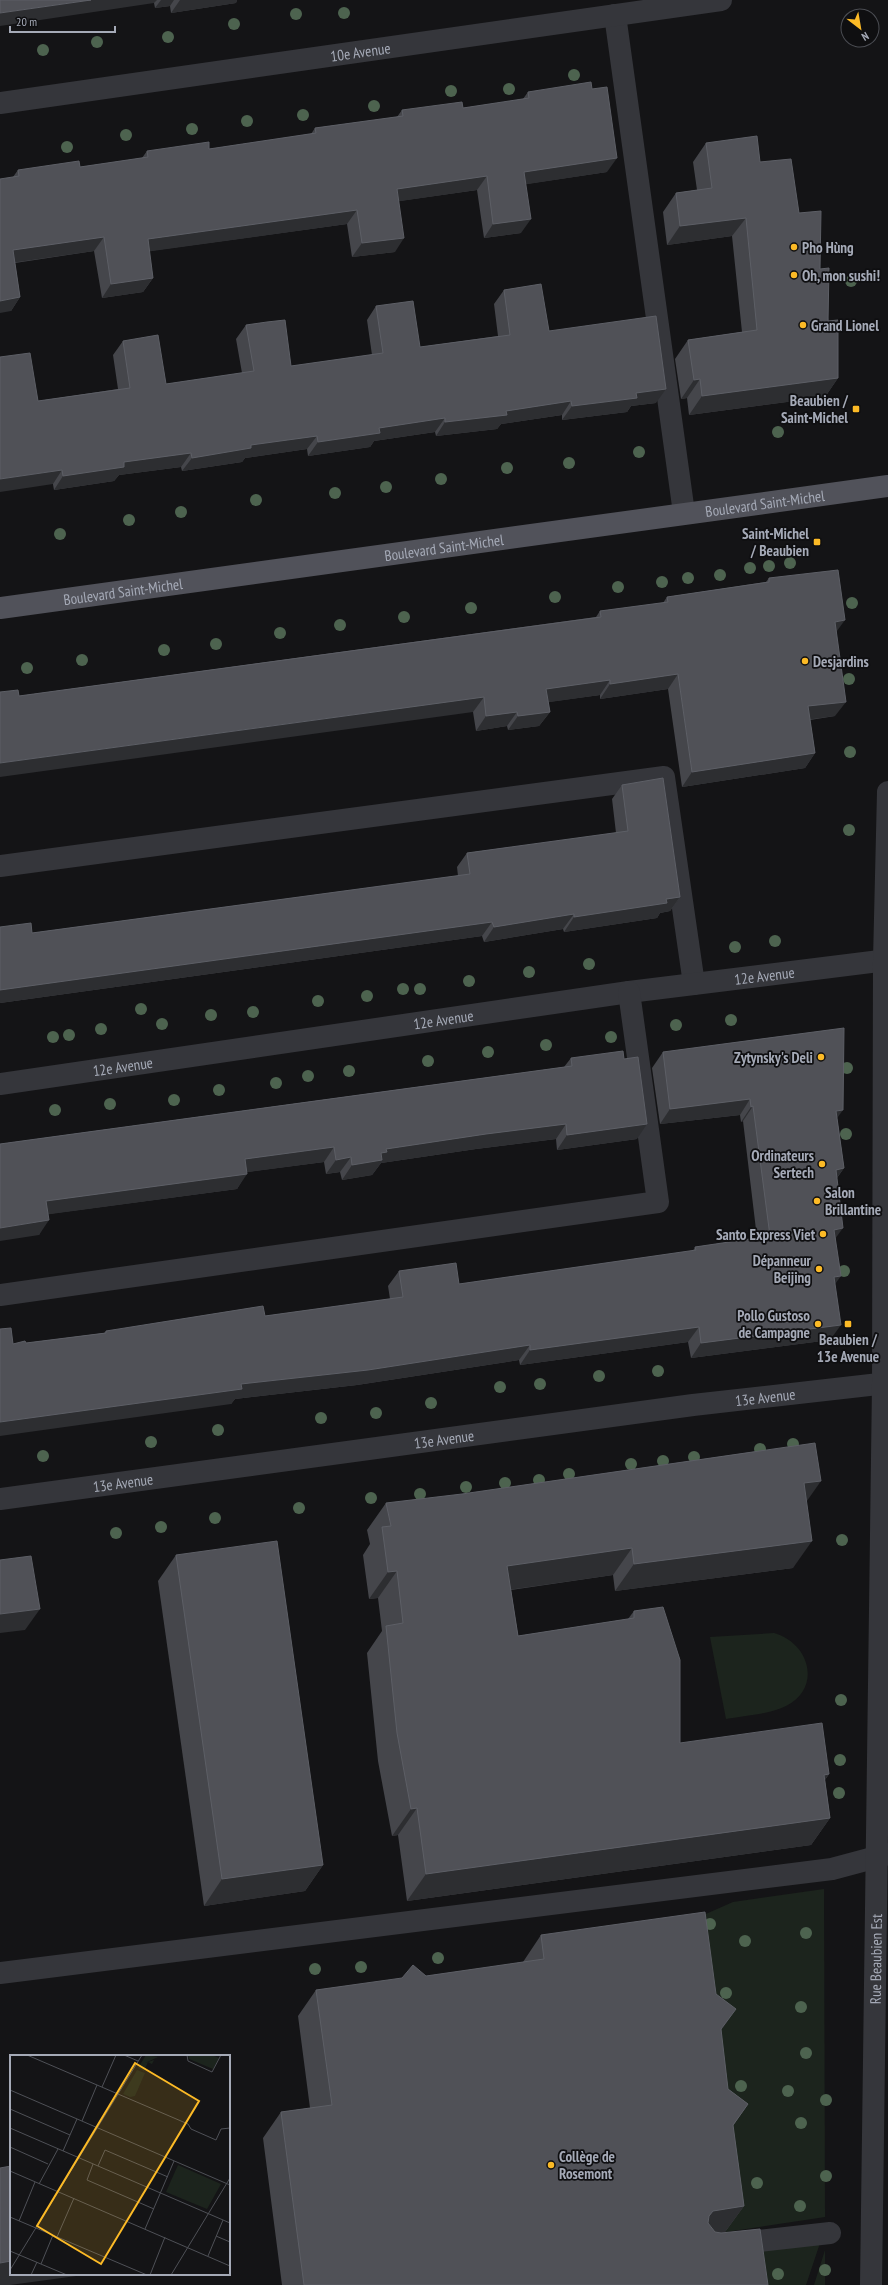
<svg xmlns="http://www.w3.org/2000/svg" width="888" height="2285" font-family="'PT Sans Narrow',sans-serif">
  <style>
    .green { fill: #1c241d }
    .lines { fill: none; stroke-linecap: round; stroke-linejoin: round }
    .minor { stroke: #35363b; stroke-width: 22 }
    .major { stroke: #51525a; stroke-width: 22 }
    .tree { fill: #4d634f }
    .wall { fill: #45464b }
    .shaded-wall { fill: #2d2e31 }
    .building { fill: #505157; stroke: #5d5f66 }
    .poi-dot { fill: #fcba26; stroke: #0f0f11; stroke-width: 1.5 }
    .labels { text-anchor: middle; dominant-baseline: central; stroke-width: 3.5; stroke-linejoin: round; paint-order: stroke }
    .street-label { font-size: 15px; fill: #a5aab7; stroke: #0f0f11 }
    .poi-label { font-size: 15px; font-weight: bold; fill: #a5aab7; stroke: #0f0f11; text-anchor: end }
    .inset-road { fill: none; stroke: #4e5056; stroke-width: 1 }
    .view { fill: #fcba26; fill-opacity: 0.15; stroke: #fcba26; stroke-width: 2 }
    .inset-edge { fill: none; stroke: #a5aab7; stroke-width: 2 }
  </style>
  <rect width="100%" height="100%" fill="#141416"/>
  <g class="green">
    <path d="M774,1633C810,1643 822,1688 786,1706C771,1714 743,1716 726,1719L710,1637Z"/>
    <path d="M824,1889L825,2217L726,2232L715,2151L690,1921L733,1902Z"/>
    <path d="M820,2243L806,2285H746L742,2252Z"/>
    <path d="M825,2250V2285H814Z"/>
  </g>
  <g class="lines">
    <g class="minor">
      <path d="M615,15L684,513"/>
      <path id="s1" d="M0,103L721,0"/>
      <path d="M0,866L664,777L694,984"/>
      <path id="s2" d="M0,1084L629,992L888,960"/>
      <path d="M0,1295L658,1202L629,992"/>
      <path id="s3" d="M0,1499L693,1405L888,1383"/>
      <path d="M0,1973L832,1869L888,1854"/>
      <path d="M732,2244L830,2233"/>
      <path id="s4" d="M871,2285L883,1384L884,960L888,792"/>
    </g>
    <path class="major" id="s5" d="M0,608L888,486"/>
  </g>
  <g class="tree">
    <circle cx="344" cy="13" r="6"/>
    <circle cx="296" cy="14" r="6"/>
    <circle cx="234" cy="24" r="6"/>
    <circle cx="168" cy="37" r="6"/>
    <circle cx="97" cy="42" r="6"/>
    <circle cx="43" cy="50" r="6"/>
    <circle cx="574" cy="75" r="6"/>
    <circle cx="509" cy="89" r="6"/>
    <circle cx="451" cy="91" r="6"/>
    <circle cx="374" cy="106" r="6"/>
    <circle cx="303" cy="115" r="6"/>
    <circle cx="247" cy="121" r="6"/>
    <circle cx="192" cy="129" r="6"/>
    <circle cx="126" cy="135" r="6"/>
    <circle cx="67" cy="147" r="6"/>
    <circle cx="851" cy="281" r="6"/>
    <circle cx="778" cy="432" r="6"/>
    <circle cx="639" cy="452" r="6"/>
    <circle cx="569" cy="463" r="6"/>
    <circle cx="507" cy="468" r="6"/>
    <circle cx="441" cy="479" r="6"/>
    <circle cx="386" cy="487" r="6"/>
    <circle cx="335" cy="493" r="6"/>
    <circle cx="256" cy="500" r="6"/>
    <circle cx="181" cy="512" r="6"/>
    <circle cx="129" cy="520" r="6"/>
    <circle cx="60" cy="534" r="6"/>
    <circle cx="790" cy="563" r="6"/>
    <circle cx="769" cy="566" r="6"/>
    <circle cx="750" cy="568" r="6"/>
    <circle cx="720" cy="575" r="6"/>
    <circle cx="688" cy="578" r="6"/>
    <circle cx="662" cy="582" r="6"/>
    <circle cx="618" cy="587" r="6"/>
    <circle cx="555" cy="597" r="6"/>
    <circle cx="852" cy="603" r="6"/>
    <circle cx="471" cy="608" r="6"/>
    <circle cx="404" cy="617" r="6"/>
    <circle cx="340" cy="625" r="6"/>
    <circle cx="280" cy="633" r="6"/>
    <circle cx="216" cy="644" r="6"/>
    <circle cx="164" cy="650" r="6"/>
    <circle cx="82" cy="660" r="6"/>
    <circle cx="27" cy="668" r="6"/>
    <circle cx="849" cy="679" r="6"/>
    <circle cx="850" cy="752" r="6"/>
    <circle cx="849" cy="830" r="6"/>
    <circle cx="775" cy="941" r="6"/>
    <circle cx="735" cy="947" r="6"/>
    <circle cx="589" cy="964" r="6"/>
    <circle cx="529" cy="972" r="6"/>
    <circle cx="469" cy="981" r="6"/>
    <circle cx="403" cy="989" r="6"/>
    <circle cx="420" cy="989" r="6"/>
    <circle cx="367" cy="996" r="6"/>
    <circle cx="318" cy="1001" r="6"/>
    <circle cx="141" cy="1009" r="6"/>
    <circle cx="253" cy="1012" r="6"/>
    <circle cx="211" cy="1015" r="6"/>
    <circle cx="731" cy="1020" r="6"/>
    <circle cx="162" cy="1024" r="6"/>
    <circle cx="676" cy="1025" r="6"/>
    <circle cx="101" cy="1029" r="6"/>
    <circle cx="69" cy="1035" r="6"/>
    <circle cx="53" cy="1037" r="6"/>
    <circle cx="611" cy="1037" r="6"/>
    <circle cx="546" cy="1045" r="6"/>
    <circle cx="488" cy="1052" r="6"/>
    <circle cx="428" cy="1061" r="6"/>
    <circle cx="847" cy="1068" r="6"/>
    <circle cx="349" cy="1071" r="6"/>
    <circle cx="308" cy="1076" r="6"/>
    <circle cx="276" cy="1083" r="6"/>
    <circle cx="219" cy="1090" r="6"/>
    <circle cx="174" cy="1100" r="6"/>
    <circle cx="110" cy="1104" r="6"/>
    <circle cx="55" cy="1110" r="6"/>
    <circle cx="846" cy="1134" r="6"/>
    <circle cx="844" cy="1271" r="6"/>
    <circle cx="658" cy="1371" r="6"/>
    <circle cx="599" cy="1376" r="6"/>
    <circle cx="540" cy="1384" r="6"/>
    <circle cx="500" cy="1387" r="6"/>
    <circle cx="431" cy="1403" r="6"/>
    <circle cx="376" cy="1413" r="6"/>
    <circle cx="321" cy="1418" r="6"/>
    <circle cx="218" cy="1430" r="6"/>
    <circle cx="151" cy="1442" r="6"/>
    <circle cx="793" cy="1444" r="6"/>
    <circle cx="760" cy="1449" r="6"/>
    <circle cx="43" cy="1456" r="6"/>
    <circle cx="694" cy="1457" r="6"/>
    <circle cx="663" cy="1461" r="6"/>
    <circle cx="631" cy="1464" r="6"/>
    <circle cx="569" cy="1474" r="6"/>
    <circle cx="539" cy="1480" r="6"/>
    <circle cx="505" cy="1483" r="6"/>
    <circle cx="466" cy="1487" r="6"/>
    <circle cx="420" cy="1494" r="6"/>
    <circle cx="371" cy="1498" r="6"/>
    <circle cx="299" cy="1508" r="6"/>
    <circle cx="215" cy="1518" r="6"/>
    <circle cx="161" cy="1527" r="6"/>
    <circle cx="116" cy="1533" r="6"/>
    <circle cx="842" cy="1540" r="6"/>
    <circle cx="841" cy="1700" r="6"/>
    <circle cx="840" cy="1760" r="6"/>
    <circle cx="839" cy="1793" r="6"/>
    <circle cx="710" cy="1924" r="6"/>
    <circle cx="806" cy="1933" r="6"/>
    <circle cx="745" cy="1941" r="6"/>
    <circle cx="438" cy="1958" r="6"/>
    <circle cx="361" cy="1967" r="6"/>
    <circle cx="315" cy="1969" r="6"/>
    <circle cx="726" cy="1993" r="6"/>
    <circle cx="801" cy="2007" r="6"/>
    <circle cx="806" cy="2053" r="6"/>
    <circle cx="741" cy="2086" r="6"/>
    <circle cx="788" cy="2091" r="6"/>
    <circle cx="826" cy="2100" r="6"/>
    <circle cx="801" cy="2123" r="6"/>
    <circle cx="826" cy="2176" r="6"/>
    <circle cx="757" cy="2183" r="6"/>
    <circle cx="800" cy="2206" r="6"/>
    <circle cx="825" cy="2270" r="6"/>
    <circle cx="778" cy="2274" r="6"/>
  </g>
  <g class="wall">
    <path d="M0,0H237L236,3L171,13L170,6L155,8L154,3Z"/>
    <path d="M592,89L607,172L526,184L521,233L484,238L477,190L399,201L395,252L352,257L347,224L149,251L153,278L143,292L102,298L94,251L15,263L20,297L11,311L13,177L18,170L80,167L142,158L147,151L209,149L311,134L315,128L397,117L402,110L463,108L523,99L528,92Z"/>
    <path d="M706,143L760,162L799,213L820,269L838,378L825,397L689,415L687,398L681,399L675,359L688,340L742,332L732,236L667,245L663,212L676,193L697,190L693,162Z"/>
    <path d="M504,290L549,331L656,403L631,406L627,412L562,420V415L501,424L497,429L436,436L435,432L374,441L370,447L308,456L307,449L245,458L242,462L182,471L181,467L119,475L114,481L54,490L38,401L118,389L113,355L123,341L166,384L242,373L236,339L246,325L291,366L372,355L367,320L376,306L420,347L498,336L494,304Z"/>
    <path d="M769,578L836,632L835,716L810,720L815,753L805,768L682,787L668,689L600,699V695L548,702L550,712L539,726L508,730L507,726L476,731L473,712L19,696L596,617L600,611L663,603L667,597L766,582Z"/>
    <path d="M622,785L680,897L670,911L660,913L657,918L564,932L563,929L484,942L482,936L0,1003V927L32,933L458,876L457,867L467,853L616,833L612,799Z"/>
    <path d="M663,1052L837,1118L844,1168L837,1178L835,1284L830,1340L691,1358L688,1342L520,1365L519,1360L357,1385L235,1399L231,1404L13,1344L26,1343L104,1333L106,1331L265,1316L390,1299L388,1286L399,1271L459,1284L693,1251L695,1247L757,1238L743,1121L741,1122L740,1115L660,1124L652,1068Z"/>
    <path d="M571,1058L637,1139L557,1150L556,1139L476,1149L381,1163L372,1175L342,1180L340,1172L326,1174L324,1162L247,1172L237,1189L48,1214L39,1235L0,1144L564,1067Z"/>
    <path d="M806,1502L793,1568L615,1591L613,1575L511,1590L518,1636L628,1619L634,1611L680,1743L829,1774L825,1780L830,1818L811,1845L407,1901L398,1835L392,1836L378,1761L367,1653L382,1631L378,1598L369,1599L363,1555L370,1544L367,1530L386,1503Z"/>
    <path d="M176,1555L323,1865L305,1891L204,1906L158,1581Z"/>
    <path d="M541,1935L721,2031L728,2089L748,2104L733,2126L744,2206L725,2232L719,2233L768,2285H282L263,2138L281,2112L310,2108L298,2016L316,1990L426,1976L523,1962Z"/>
  </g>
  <g class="shaded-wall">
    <path d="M91,0H157L154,3L0,26V13Z"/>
    <path d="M161,0H174L170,6L155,8Z"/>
    <path d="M180,0H237L236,3L171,13Z"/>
    <path d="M617,158L607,172L515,186L524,172Z"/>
    <path d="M487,176L477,190L387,203L397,189Z"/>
    <path d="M357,210L347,224L138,253L148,239Z"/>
    <path d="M746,218L732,236L667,245L680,226Z"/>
    <path d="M531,219L521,233L484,238L493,224Z"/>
    <path d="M104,237L94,251L4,264L13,250Z"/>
    <path d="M404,238L395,252L352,257L362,243Z"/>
    <path d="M153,278L143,292L102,298L111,284Z"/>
    <path d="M20,297L11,311L0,313V301Z"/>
    <path d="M838,378L825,397L689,415L702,396Z"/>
    <path d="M700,379L687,398L681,399L694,380Z"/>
    <path d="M666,389L656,403L631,406L627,412L562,420L572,406L636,393Z"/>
    <path d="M571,401L562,415L501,424L497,429L436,436L445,422L506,411Z"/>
    <path d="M445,418L435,432L374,441L370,447L308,456L318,442L379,428Z"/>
    <path d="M317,436L307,449L245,458L242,462L182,471L192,458L251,445Z"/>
    <path d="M191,453L181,467L119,475L114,481L54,490L63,476L124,462Z"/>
    <path d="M62,470L53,484L0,492V479Z"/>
    <path d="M845,620L834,635L835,622Z"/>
    <path d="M678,674L668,689L600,699L610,684Z"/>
    <path d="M610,680L600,695L536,704L546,689Z"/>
    <path d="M484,697L473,712L0,777V763Z"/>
    <path d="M846,702L835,716L798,721L808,706Z"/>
    <path d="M517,712L507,726L476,731L486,716Z"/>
    <path d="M550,712L539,726L508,730L518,716Z"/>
    <path d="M815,753L805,768L682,787L692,772Z"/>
    <path d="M680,897L670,911L660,913L657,918L564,932L574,917Z"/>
    <path d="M574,914L563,929L484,942L494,927Z"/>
    <path d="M492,922L482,936L0,1003V990Z"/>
    <path d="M750,1099L740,1115L660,1124L670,1109Z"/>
    <path d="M753,1106L743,1121L741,1122L751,1107Z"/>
    <path d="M843,1110L832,1125L836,1111Z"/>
    <path d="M566,1124L556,1139L476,1149L381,1163L372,1175L342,1180L352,1165L381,1153L386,1149L486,1134Z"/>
    <path d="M647,1124L637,1139L557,1150L567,1135Z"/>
    <path d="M334,1147L324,1162L234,1174L245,1159Z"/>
    <path d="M351,1157L340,1172L326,1174L336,1160Z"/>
    <path d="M844,1168L833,1183L836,1170Z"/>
    <path d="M247,1174L237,1189L36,1216L46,1201Z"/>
    <path d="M49,1220L39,1235L0,1241V1228Z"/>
    <path d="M843,1228L832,1243L834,1230Z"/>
    <path d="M841,1276L830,1291L834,1277Z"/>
    <path d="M841,1325L830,1340L691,1358L701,1343Z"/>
    <path d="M699,1327L688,1342L520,1365L530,1350Z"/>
    <path d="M530,1345L519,1360L357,1385L235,1399L231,1404L0,1436V1422L241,1384Z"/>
    <path d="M821,1481L802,1508L804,1483Z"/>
    <path d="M812,1541L793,1568L615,1591L634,1564Z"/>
    <path d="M632,1548L613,1575L488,1593L507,1566Z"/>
    <path d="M397,1571L378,1598L369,1599L388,1572Z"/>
    <path d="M40,1609L25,1630L0,1633V1614Z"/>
    <path d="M829,1774L810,1801L824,1775Z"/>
    <path d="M417,1808L398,1835L392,1836L411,1809Z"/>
    <path d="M830,1818L811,1845L407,1901L426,1874Z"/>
    <path d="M323,1865L305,1891L204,1906L222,1879Z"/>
    <path d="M736,2009L718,2035L721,2029Z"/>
    <path d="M744,2206L725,2232L695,2237L709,2216L713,2211Z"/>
    <path d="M11,2261V2274H91L10,2285H0V2263Z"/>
  </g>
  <g class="building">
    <path d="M0,0H91L0,13Z"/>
    <path d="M591,82L592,89L607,87L617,158L524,172L531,219L493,224L487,176L397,189L404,238L362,243L357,210L148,239L153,278L111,284L104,237L13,250L20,297L0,301V179L19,176L18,170L79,161L80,167L148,157L147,151L209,142V149L316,133L315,128L403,116L402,110L462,102L463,108L529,98L528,92Z"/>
    <path d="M757,136L760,162L791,159L799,213L821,211L820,269L829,268L828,321L838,320V378L702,396L700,379L694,380L688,340L757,330L746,218L680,226L676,193L712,188L706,143Z"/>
    <path d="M541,284L549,331L656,316L666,389L636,393L637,398L572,406L571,401L506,411L507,415L445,422V418L379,428L380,433L318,442L317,436L251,445V448L192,458L191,453L124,462V467L63,476L62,470L0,479V357L30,353L38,401L130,388L123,341L158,335L166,384L254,371L246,325L267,322L285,320L291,366L383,353L376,306L413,301L420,347L510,335L504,290Z"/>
    <path d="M838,570L845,620L835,622L846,702L808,706L815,753L692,772L678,674L610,684V680L546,689L550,712L518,716L517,712L486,716L484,697L0,763V692L18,690L19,696L601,617L600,611L668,602L667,597L769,582V578Z"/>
    <path d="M663,778L680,897L666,899L667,903L574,917V914L494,927L492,922L0,990V927L31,923L32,933L470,874L467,853L628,831L622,785Z"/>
    <path d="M844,1028L843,1110L836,1111L844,1168L836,1170L843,1228L834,1230L841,1276L834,1277L841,1325L701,1343L699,1327L530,1350V1345L368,1370L241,1384L242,1389L0,1422V1329L11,1328L13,1344L25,1341L26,1343L106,1333V1331L263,1306L265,1316L403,1297L399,1271L456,1263L459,1284L696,1250L695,1247L770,1236L753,1106L751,1107L750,1099L670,1109L663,1052Z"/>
    <path d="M623,1051L624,1059L638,1057L647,1124L567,1135L566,1124L486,1134L386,1149L387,1152L381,1153L382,1160L352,1165L351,1157L336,1160L334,1147L245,1159L247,1174L46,1201L49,1220L0,1228V1144L572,1066L571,1058Z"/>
    <path d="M815,1443L821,1481L804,1483L812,1541L634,1564L632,1548L507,1566L518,1636L634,1618V1611L663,1607L680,1660V1743L822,1723L829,1774L824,1775L830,1818L426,1874L417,1808L411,1809L397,1733L386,1626L403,1623L397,1571L388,1572L382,1527L391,1526L386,1503L462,1494Z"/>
    <path d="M277,1541L323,1865L222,1879L176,1555Z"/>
    <path d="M31,1556L40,1609L0,1614V1560Z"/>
    <path d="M705,1912L716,1994L736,2009L721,2029L728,2089L748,2104L733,2125L744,2206L713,2211L709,2216L708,2223L715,2232L721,2233L760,2229L768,2285H304L281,2112L332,2105L316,1990L402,1978L413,1965L426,1976L544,1959L541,1935Z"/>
    <path d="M11,2166V2261L0,2263V2168Z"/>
  </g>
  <g class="poi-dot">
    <circle cx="794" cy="247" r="4"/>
    <circle cx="794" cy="275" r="4"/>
    <circle cx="803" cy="325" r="4"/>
    <rect x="852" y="405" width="8" height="8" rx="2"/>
    <rect x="813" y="538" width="8" height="8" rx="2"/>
    <circle cx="805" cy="661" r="4"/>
    <circle cx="821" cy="1057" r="4"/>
    <circle cx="822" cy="1164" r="4"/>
    <circle cx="817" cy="1201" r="4"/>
    <circle cx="823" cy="1234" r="4"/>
    <circle cx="819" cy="1269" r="4"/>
    <circle cx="818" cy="1324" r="4"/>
    <rect x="844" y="1320" width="8" height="8" rx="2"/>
    <circle cx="551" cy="2165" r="4"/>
  </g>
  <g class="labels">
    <g class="street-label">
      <text stroke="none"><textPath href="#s1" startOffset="364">10e Avenue</textPath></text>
      <text stroke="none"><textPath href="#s5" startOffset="772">Boulevard Saint-Michel</textPath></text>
      <text stroke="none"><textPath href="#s5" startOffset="448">Boulevard Saint-Michel</textPath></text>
      <text stroke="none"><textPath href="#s5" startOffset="124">Boulevard Saint-Michel</textPath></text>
      <text stroke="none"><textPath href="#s2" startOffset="772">12e Avenue</textPath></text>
      <text stroke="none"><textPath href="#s2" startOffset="448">12e Avenue</textPath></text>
      <text stroke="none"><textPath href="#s2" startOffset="124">12e Avenue</textPath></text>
      <text stroke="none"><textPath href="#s3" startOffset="772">13e Avenue</textPath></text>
      <text stroke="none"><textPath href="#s3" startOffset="448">13e Avenue</textPath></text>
      <text stroke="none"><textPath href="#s3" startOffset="124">13e Avenue</textPath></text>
      <text stroke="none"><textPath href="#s4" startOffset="326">Rue Beaubien Est</textPath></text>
    </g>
    <g class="poi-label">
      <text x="802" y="247" text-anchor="start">Pho Hùng</text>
      <text x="802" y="275" text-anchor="start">Oh, mon sushi!</text>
      <text x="811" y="325" text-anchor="start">Grand Lionel</text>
      <text x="848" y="400">Beaubien /<tspan x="848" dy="17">Saint-Michel</tspan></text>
      <text x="809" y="533">Saint-Michel<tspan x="809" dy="17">/ Beaubien</tspan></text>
      <text x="813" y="661" text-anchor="start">Desjardins</text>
      <text x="813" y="1057">Zytynsky's Deli</text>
      <text x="814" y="1155">Ordinateurs<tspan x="814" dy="17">Sertech</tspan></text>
      <text x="825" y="1192" text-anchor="start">Salon<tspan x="825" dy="17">Brillantine</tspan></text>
      <text x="815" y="1234">Santo Express Viet</text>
      <text x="811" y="1260">Dépanneur<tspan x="811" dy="17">Beijing</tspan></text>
      <text x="810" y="1315">Pollo Gustoso<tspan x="810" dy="17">de Campagne</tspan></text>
      <text x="848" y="1339" text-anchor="middle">Beaubien /<tspan x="848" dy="17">13e Avenue</tspan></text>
      <text x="559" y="2156" text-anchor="start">Collège de<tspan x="559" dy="17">Rosemont</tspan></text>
    </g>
  </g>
  <g transform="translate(10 2055)">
    <rect width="220" height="220" fill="#141416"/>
    <path d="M136,0L148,2L135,8L144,5L142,9L138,7L134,16L128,13ZM178,0H202L209,3L203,14L179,4ZM127,15L135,18L125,41L120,42L113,39ZM168,110L211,129L197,154L156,137Z" fill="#1c241d"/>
    <path class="inset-road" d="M17,0L178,69L181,74L206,85L211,74L220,73M114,0L128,6M177,0L178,6L202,17L211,0M92,32L106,0M0,35L220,130M0,54L60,80M72,66L87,30M0,73L220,168M0,92L38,109M53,96L67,64M83,109L77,125L144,154M88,111L95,95L158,122M0,116L220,211M29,129L48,94M0,162L137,220M9,166L25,127M135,174L164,106M206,181L220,187M47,182L64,143M0,196L57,220M198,201L213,165M31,209L43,180M0,215L132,0M21,220L27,207M140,220L155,182M161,220L220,123"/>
    <path class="view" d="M125,8L189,46L91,209L27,171Z"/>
    <rect width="220" height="220" class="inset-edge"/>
  </g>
  <g transform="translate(860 28) rotate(149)"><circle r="19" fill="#0f0f11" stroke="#4b4d53"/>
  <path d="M0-3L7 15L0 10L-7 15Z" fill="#fcba26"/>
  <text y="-6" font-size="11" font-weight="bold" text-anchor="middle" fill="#a5aab7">N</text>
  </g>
  <path d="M10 26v6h105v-6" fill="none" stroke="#a5aab7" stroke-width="2"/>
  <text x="16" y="26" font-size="12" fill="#a5aab7" stroke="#0f0f11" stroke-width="3" paint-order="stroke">20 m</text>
</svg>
